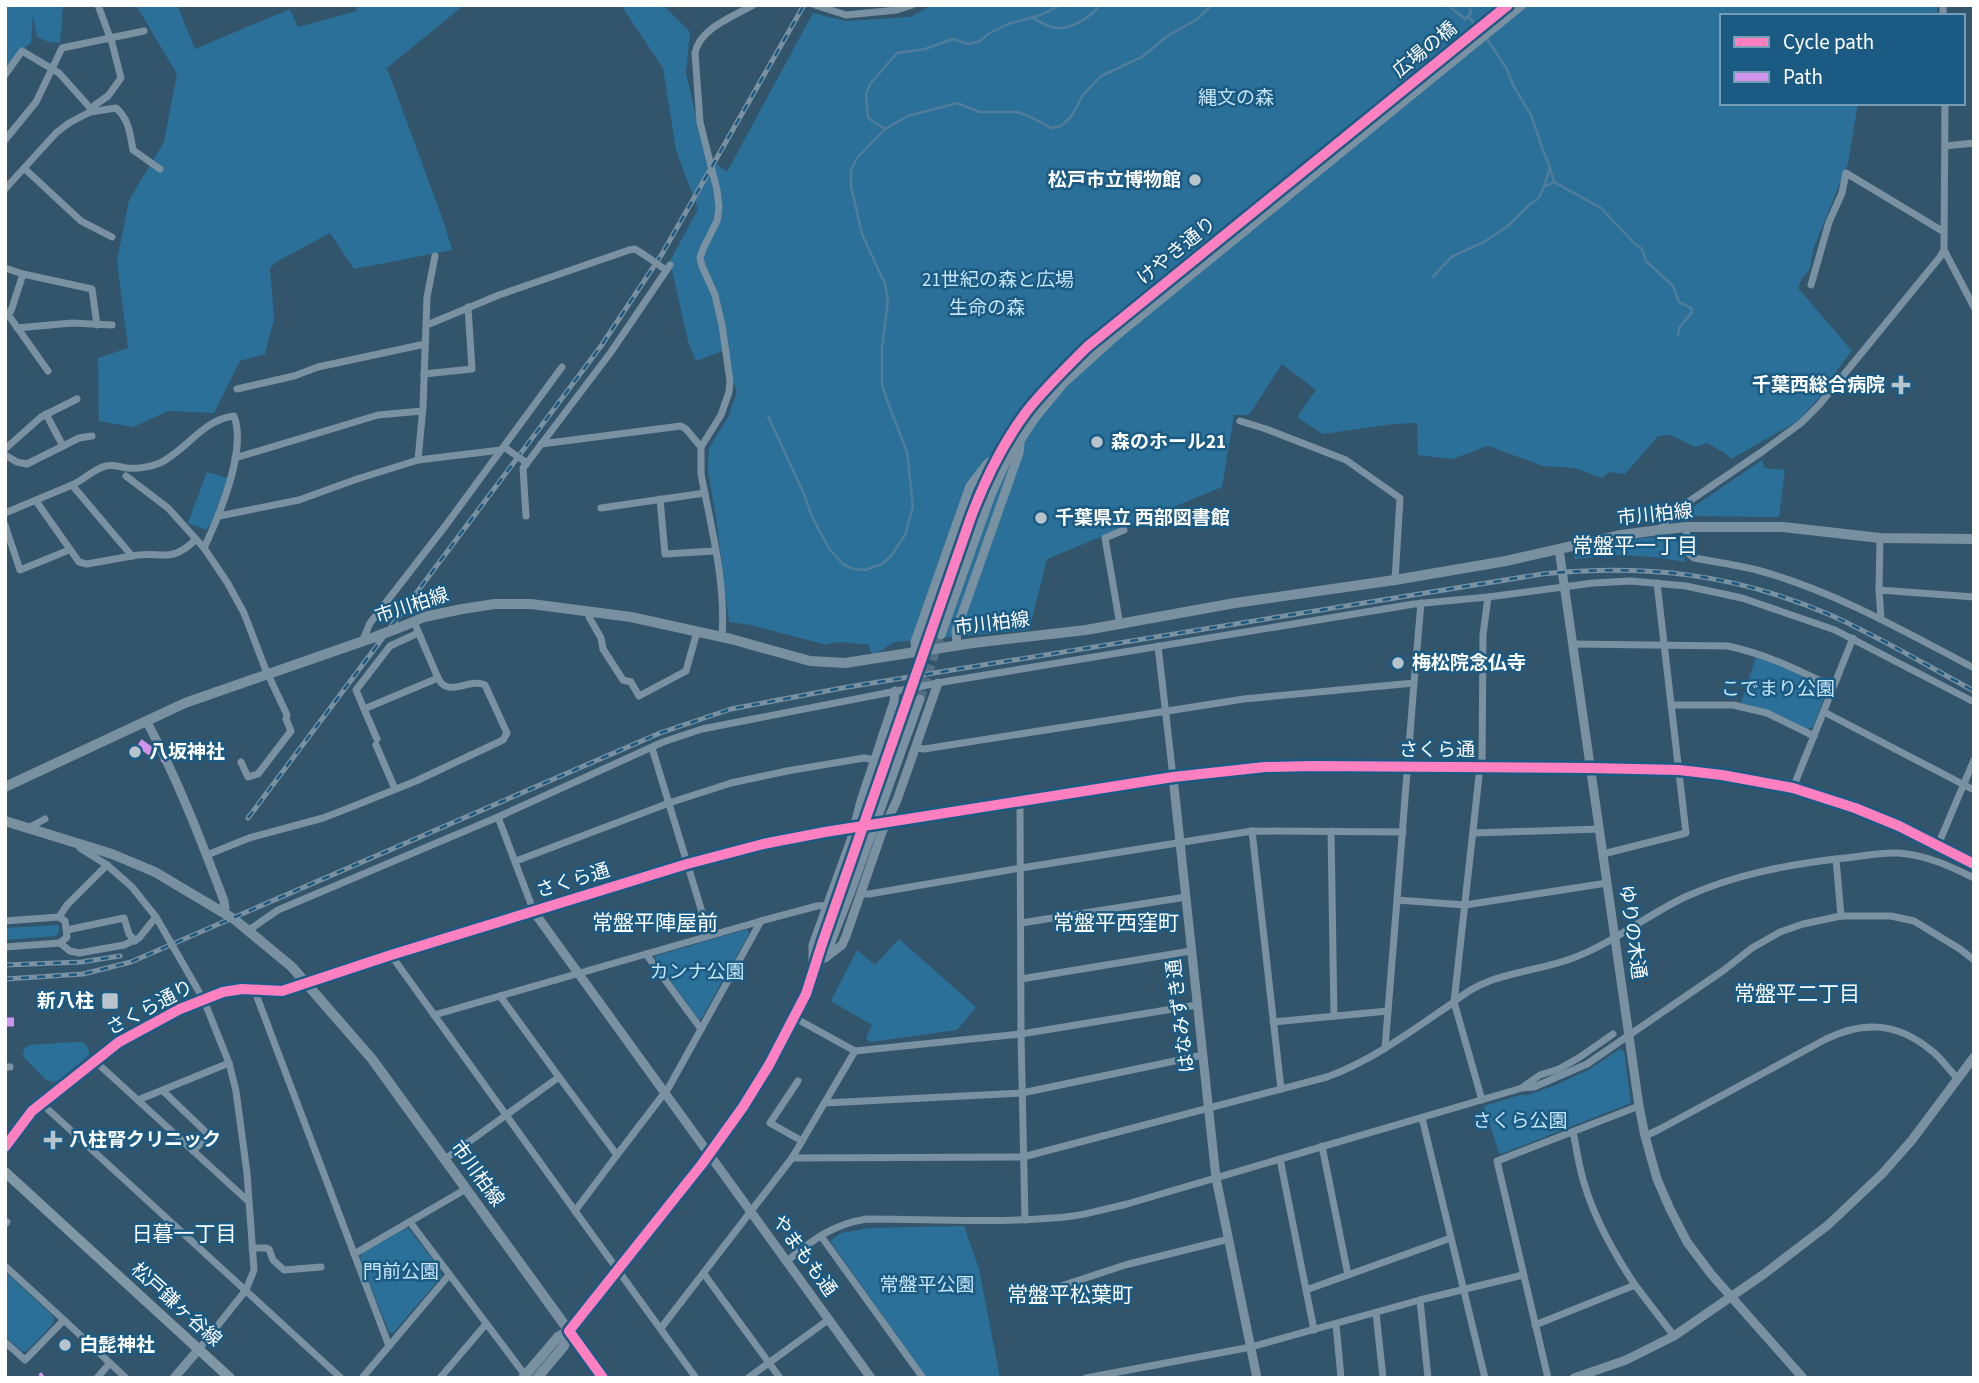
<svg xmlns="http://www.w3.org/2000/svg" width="1979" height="1383" font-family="'Source Sans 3','Noto Sans JP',sans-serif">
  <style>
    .green { fill: #2b7099 }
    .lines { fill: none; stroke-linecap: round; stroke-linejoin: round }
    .stream { stroke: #507d99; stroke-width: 2.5 }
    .tertiary-tunnel { stroke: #526e81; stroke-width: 9; stroke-dasharray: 9 4.5; stroke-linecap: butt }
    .minor { stroke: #7991a1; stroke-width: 7 }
    .tertiary { stroke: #7991a1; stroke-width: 9 }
    .secondary { stroke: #8097a6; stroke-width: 10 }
    .primary { stroke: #78909f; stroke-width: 10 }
    .rail-casing { stroke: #7a91a1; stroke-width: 5 }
    .rail { stroke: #1b5b83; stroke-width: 2.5; stroke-dasharray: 8; stroke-linecap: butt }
    .minor-bridge { stroke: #7991a1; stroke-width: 7 }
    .tertiary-bridge { stroke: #7991a1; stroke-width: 9 }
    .primary-bridge { stroke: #78909f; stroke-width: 10 }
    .quiet { stroke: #d193ec; stroke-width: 9; stroke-dasharray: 18 9; stroke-linecap: butt }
    .cycleway-casing { stroke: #1b5b83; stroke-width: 15 }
    .cycleway { stroke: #ff80c0; stroke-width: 10 }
    .poi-dot { fill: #b8c4cb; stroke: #1b5b83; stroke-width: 2.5 }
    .labels { text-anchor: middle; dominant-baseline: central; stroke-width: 5; stroke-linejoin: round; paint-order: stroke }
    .street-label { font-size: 19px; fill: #fff; stroke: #1b5b83 }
    .park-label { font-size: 19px; fill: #c5e5f8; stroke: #1b5b83 }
    .poi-label { font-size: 19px; font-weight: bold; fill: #fff; stroke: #1b5b83; text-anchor: start }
    .neighbourhood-label { font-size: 21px; fill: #fff; stroke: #1b5b83 }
  </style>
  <rect width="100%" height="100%" fill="#33556b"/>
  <g class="green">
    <path d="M5,5H63L60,43L49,42L37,37L33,15L31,43L20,51L7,67H5Z"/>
    <path d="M136,5H177L195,49L290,9L298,27L357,11L355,5H464L387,68L444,223L452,250L354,269L330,233L276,262L270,268L274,319L265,354L240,361L214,413L168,411L133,427L99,421L98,358L128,348L117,261L129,200L164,142L177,74Z"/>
    <path d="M621,5H663L690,32L686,73L705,155L727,172L813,13L846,21L910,17L933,5H1937V16H1722V103H1858L1848,163L1813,250L1810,269L1802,278L1798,288L1852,351L1831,378L1830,386L1798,421L1731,459L1726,454L1707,443L1695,447L1671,435L1658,436L1625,474L1609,472L1602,478L1575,468L1543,466L1488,446L1452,459L1418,455L1417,423L1393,424L1323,434L1297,417L1316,390L1282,364L1249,415H1234L1222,487L1047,559L1029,630L894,642L873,656L868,644C853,646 840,638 827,645L751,625L729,622L716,517L708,471L709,448L728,417L737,392L723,351L696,361L688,341L670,261L698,209L676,150L663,68Z"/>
    <path d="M1762,460L1764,468L1785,470L1779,517L1687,516V511Z"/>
    <path d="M207,472L228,478L213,520L206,530L188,523Z"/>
    <path d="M1680,535L1685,562L1655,557L1618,555L1575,559L1573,555L1621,540Z"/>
    <path d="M1756,657L1784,667L1825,688L1827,691L1813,727L1807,729L1771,711L1741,703Z"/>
    <path d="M57,925L59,926V932L56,936L5,940V928Z"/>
    <path d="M748,929L749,934L701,1019L699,1020L656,961L655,956Z"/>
    <path d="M899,939L976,1007L957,1030L870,1042L866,1038L872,1025L831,1001L857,950L875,965Z"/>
    <path d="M73,1042H83C87,1047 91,1050 88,1056L58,1081L53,1082L46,1080L23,1056L24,1049L29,1045Z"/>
    <path d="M1620,1049L1624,1051L1631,1103L1501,1154L1499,1153L1484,1106L1520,1095H1528L1556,1085L1590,1069Z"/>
    <path d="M964,1226L979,1269L1000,1378H927L830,1241L841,1233L870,1228Z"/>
    <path d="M405,1229H409L440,1269L441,1277L393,1333L389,1332L360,1259L362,1253Z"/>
    <path d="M5,1272L52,1315L54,1319L52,1325L26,1352L20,1350L5,1336Z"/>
  </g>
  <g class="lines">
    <g class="stream">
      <path d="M1448,5L1465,19L1468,16L1476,26"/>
      <path d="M1468,16L1471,13L1469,5"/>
      <path d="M1033,18C1038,20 1043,24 1048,26C1066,33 1085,20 1097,9V5"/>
      <path d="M1487,39L1507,69L1513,85L1531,115L1540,141"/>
      <path d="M885,129L868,118L866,94L870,84L897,53L925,49L953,39L968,44L978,42L990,33L1008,24L1041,15L1060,5"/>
      <path d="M1540,142L1550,168L1544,187L1554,182L1601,208L1635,244L1642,249L1646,261L1673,286L1679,302L1691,308L1692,312L1679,328L1678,336"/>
      <path d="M1550,168L1554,182"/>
      <path d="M1433,277L1451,257L1484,242L1508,226L1530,204L1538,199L1544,187"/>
      <path d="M768,416L804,494L812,517L830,550L844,565L854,569L865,570L882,564L891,556L905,535L913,507L907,452L888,403L882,385V348L888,301L885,284L862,234L851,186V170L857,158L885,129L908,116L957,103L980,112H1017L1029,116L1051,128L1061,126L1071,117L1083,95L1101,76L1142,57L1167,36L1196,20L1212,5"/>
    </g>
    <g class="tertiary-tunnel">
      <path d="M920,699L941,635"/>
      <path d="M908,700L931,635"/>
    </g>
    <g class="minor">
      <path d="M815,5L846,15L897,10L912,5"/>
      <path d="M1943,5V16"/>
      <path d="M5,75L22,51L59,73L92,110"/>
      <path d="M90,112L116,108C129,119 130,134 133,150L160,169"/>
      <path d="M5,140L36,102L62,48L144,31"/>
      <path d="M1945,146L1974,143"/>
      <path d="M25,169L81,221L112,237"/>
      <path d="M5,189L56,133L69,123L90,112L95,105L108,96L121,78L112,43L98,5"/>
      <path d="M1944,250L1974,307"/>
      <path d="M5,268L23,274L92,289L97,325"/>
      <path d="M1811,285L1829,222L1842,193L1846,173L1944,232"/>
      <path d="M7,313L48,371"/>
      <path d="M5,314L11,311L23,274"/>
      <path d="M427,325L499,295L629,250L635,249L643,254"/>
      <path d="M17,328L72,323L112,325"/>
      <path d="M424,374L472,369L468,307"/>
      <path d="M237,389L294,376L318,367L425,344"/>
      <path d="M46,414L63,446"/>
      <path d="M1240,421L1266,429L1346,460L1400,498L1395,580"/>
      <path d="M541,444L681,426L686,429L701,447"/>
      <path d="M5,449L41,417L77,399"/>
      <path d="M5,455L17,462L27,464L79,438L92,436"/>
      <path d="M235,458L378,415L422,411"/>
      <path d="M418,460L423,407L427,297L435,256"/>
      <path d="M524,461L527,463L611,352L670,265"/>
      <path d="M126,476L168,508L204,548"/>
      <path d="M72,485C84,480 93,469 106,466C113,464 120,467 127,468C137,469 151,467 160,463C187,450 202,420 234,416C247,450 219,516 204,548L227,582L244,613L265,668L287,715L286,719L291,731L258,774L248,777L241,762"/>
      <path d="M660,499L665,554L715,551"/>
      <path d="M601,508L705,493"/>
      <path d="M5,513L72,485L132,556L87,564L79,562L36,501"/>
      <path d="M219,516L299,500L357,479L418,460L501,450"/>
      <path d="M526,516L523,468L527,463"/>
      <path d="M5,525L20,570L69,550"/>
      <path d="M1686,527L1688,553L1694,558C1715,562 1737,565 1757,570C1834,591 1904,631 1974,668"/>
      <path d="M1660,529L1672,513L1763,451L1801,423L1819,405L1940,257L1944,250L1945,103"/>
      <path d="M1880,538L1879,590L1881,619"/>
      <path d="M132,556C160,550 171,565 196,539"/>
      <path d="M1879,590L1974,597"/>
      <path d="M589,612V617L601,638L603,649L623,680L631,682L639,696L686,671L697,632"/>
      <path d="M1120,625L1105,538L1124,530"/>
      <path d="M722,637C726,582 711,527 701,474V447L721,415L729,392L730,381L722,325L715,295L702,266L700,258L703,249L717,221L719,208L717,190L700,122L695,53C700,28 733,17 753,5"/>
      <path d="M362,642L370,623L446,525L562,367"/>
      <path d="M1573,644L1728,646C1766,654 1798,670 1833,687"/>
      <path d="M1158,646L1173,777"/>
      <path d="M1671,705H1733L1767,713L1814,736"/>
      <path d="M364,709L356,690L390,646L418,633"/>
      <path d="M1824,712L1974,790"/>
      <path d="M377,739L364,709L438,678L414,622"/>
      <path d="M376,745L395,789"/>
      <path d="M652,748L709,935"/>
      <path d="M915,748L924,749L1244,699L1414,683L1421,603"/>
      <path d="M1480,767L1454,1002L1482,1100"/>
      <path d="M1482,768L1483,635L1488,597"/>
      <path d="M1793,788L1853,638"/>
      <path d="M1020,801L1021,1034L1025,1220"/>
      <path d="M498,817L534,912"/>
      <path d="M28,828L45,819"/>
      <path d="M1252,831L1281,1089"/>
      <path d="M1331,831L1334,1016"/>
      <path d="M1473,833L1600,829"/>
      <path d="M1938,845L1974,760"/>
      <path d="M80,848L107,865L132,887L156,917L198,990L207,1008L229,1063L236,1091L247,1173L254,1270L246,1290L199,1349"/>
      <path d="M1603,854L1686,833L1657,583"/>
      <path d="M207,855L249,838L323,818L349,808L416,781L503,740L507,733L485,685C469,677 448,699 438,678"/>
      <path d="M1836,859L1841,916"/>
      <path d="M516,861L669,803L731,783L787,771L864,758L875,760"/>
      <path d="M861,894H869L1021,868L1252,831L1403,832"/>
      <path d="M1397,900L1414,683"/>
      <path d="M59,917L67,905L107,865"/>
      <path d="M59,917L65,921L67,937L60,943"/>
      <path d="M5,921L59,917"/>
      <path d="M761,921L817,906L828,905"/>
      <path d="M1021,923L1186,897"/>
      <path d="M67,930L124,918L129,934L135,941"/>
      <path d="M249,930L278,910L498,817L663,742L702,729L943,682L1414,604L1488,597L1593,583L1631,581L1686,586L1742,598L1835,630L1974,702"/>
      <path d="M5,947L60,943L70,951L79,953L124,945L139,938L156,917"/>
      <path d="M646,954L701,1029"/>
      <path d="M391,955L575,1211"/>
      <path d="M1021,979L1191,951"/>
      <path d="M256,989L257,997L389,1346"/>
      <path d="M500,996L559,1077"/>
      <path d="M434,1015L761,921L669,1087L617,1155L559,1077L445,1159"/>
      <path d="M795,1018L855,1051L1021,1034L1197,1005"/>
      <path d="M1273,1022L1388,1011"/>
      <path d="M1385,1048L1397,900L1465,905L1607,883"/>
      <path d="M95,1061L248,1201"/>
      <path d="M5,1067H10"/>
      <path d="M798,1081L770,1123L802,1141"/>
      <path d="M1523,1087L1540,1075L1559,1069L1580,1057L1613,1034"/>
      <path d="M163,1091L209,1135L193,1151"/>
      <path d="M138,1100L229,1063"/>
      <path d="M41,1103L341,1378"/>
      <path d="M825,1103L1022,1093L1203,1055"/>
      <path d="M1422,1118L1485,1378"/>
      <path d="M1573,1132C1577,1150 1579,1169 1585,1186C1596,1222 1615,1255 1635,1285"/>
      <path d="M1645,1136L1660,1129L1826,1039C1865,1020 1898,1023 1932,1051C1942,1059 1949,1070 1958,1079"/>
      <path d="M1322,1146L1348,1275"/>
      <path d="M617,1155L575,1211L696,1378"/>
      <path d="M792,1158L1023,1157L1327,1077C1373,1060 1413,1030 1454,1002C1489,971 1531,974 1573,958C1613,943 1647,915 1685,897C1736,874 1790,864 1845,858C1863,856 1881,852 1898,853C1926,855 1950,866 1974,878"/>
      <path d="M1280,1159L1314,1330"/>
      <path d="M410,1222L525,1375"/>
      <path d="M5,1224L7,1222"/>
      <path d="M821,1236L923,1378"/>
      <path d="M252,1248H266L269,1249L273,1260L284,1270L321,1267"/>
      <path d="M354,1254L466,1189"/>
      <path d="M786,1262C812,1240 833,1224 867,1219C929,1219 991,1223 1052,1218C1078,1217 1102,1210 1127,1204L1522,1088L1534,1087L1587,1064L1724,970L1752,948L1780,932L1803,924L1841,916H1891L1914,921L1960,949L1974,960"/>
      <path d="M5,1266L64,1320L25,1360L5,1342"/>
      <path d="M704,1274L780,1378"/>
      <path d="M1306,1290L1451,1238"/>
      <path d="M1046,1291L1125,1265L1229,1239"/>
      <path d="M1420,1300L1428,1378"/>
      <path d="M1376,1313L1383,1378"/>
      <path d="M64,1320L126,1378"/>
      <path d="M1336,1324L1341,1378"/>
      <path d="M1535,1325L1635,1285L1674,1336"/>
      <path d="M661,1328L792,1158L855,1051"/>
      <path d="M97,1378L110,1363"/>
      <path d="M362,1378L449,1275"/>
      <path d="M440,1378L486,1324"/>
      <path d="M748,1378L828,1320"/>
      <path d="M1086,1378L1251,1347L1420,1300L1523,1275"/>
      <path d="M1548,1378L1497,1161L1639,1106"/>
    </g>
    <g class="tertiary">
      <path d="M1559,549L1639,1106L1645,1136L1657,1179L1670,1209L1687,1242L1711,1274L1803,1378"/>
      <path d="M931,635C957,559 978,479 1026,413C1050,380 1081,352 1112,325L1508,5"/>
      <path d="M941,635L991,495L1006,462L1035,418L1064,383L1116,336L1522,5"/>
      <path d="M957,646L956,631L1019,453L1020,444"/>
      <path d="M916,653L915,642L970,486L987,464L996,457"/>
      <path d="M147,722C178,780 201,840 224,901L225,908L223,912"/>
      <path d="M1173,777L1216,1178L1257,1378"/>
      <path d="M884,822L1173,777L1265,767L1591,768L1679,770L1758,781L1825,798L1899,826L1974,864"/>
      <path d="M534,912L871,1378"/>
      <path d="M825,957L851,891L920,699"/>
      <path d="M825,958L842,945L846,936L882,832L897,800L938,683"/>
      <path d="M813,964V945L851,840L861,801L894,702L895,691"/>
      <path d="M5,1147L32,1111L119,1042L194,1002L223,992L242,989L282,991L391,955L729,852L763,844L858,827"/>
      <path d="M174,1378L199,1349"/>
      <path d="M603,1378L569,1331L702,1164L743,1107L769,1065L806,994L822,944L908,700"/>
      <path d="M1574,1378L1626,1360L1674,1336L1764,1274L1828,1225L1882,1174L1912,1140L1974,1057"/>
    </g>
    <path class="secondary" d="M5,1172L230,1378"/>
    <g class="primary">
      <path d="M406,625L424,617L462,609L495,604H531L631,617L731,639L810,661L845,663L973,643L1086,630L1235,603L1395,580L1506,561L1621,535L1659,530L1686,527H1783L1880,538L1974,539"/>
      <path d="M5,787L185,703L372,638"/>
      <path d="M5,821L112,854L155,872L234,919L292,967L372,1059L569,1331"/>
      <path d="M523,1378L558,1337L569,1331"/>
      <path d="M537,1378L564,1346L569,1331"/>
    </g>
    <g class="rail-casing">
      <g id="rail">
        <path d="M248,818L601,346L662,254L804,5"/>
        <path d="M5,965L81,962L120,956"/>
        <path d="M5,979L83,974L131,962L660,733L731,709L842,688L1542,574C1645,564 1732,573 1828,614C1878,636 1926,665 1974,691"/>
      </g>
    </g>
    <use href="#rail" class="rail"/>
    <g class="minor-bridge">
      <path d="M643,254L666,270"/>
      <path d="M507,449L524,461"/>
    </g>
    <path class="tertiary-bridge" d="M858,827L884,822"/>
    <path class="primary-bridge" d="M372,638L406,625"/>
    <g class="quiet">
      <path d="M139,743L159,757L166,758"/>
      <path d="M5,1022H14"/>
      <path d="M41,1378L44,1376"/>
    </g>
    <g class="cycleway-casing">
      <g id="cycleway">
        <path d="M5,1147L32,1111L119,1042L180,1009L223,992L242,989L282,991L391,955L687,864L763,844L825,832L1173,777L1265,767L1313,766L1591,768L1679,770L1722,775L1793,788L1855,808L1899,826L1974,864"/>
        <path d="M603,1378L569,1331L702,1164L743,1107L769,1065L806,994L822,944L971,517C985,480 1003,443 1027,411C1045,388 1066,368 1087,347L1508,5"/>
      </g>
    </g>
    <use href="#cycleway" class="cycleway"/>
  </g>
  <g class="poi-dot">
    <circle cx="1195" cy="180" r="7"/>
    <path d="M1897.5 374.5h7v7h7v7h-7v7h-7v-7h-7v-7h7z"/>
    <circle cx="1097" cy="442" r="7"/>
    <circle cx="1041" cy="518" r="7"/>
    <circle cx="1398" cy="663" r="7"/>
    <circle cx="135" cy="752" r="7"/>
    <rect x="101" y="992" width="18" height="18" rx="3.5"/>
    <path d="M49.5 1129.5h7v7h7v7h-7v7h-7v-7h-7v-7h7z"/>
    <circle cx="65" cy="1345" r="7"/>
  </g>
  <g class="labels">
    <g class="street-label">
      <text transform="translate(1425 50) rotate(-39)">広場の橋</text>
      <text transform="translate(1177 251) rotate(-39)">けやき通り</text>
      <text transform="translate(1655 515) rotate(-6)">市川柏線</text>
      <text transform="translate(412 606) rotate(-18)">市川柏線</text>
      <text transform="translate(992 624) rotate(-7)">市川柏線</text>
      <text x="1437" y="750">さくら通</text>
      <text transform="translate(573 881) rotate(-17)">さくら通</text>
      <text transform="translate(1632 932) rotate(82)">ゆりの木通</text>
      <text transform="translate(150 1008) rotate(-28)">さくら通り</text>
      <text transform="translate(1181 1016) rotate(-97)">はなみずき通</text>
      <text transform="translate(477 1174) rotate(54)">市川柏線</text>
      <text transform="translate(804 1256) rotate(54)">やまもも通</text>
      <text transform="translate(176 1305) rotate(42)">松戸鎌ヶ谷線</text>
    </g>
    <g class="park-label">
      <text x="1236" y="98">縄文の森</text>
      <text x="998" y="280">21世紀の森と広場</text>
      <text x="987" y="308">生命の森</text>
      <text x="1778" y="689">こでまり公園</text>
      <text x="697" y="972">カンナ公園</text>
      <text x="1520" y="1121">さくら公園</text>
      <text x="401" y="1272">門前公園</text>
      <text x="927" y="1285">常盤平公園</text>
    </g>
    <g class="poi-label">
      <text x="1181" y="180" text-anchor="end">松戸市立博物館</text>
      <text x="1885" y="385" text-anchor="end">千葉西総合病院</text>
      <text x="1111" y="442">森のホール21</text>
      <text x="1055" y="518">千葉県立 西部図書館</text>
      <text x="1412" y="663">梅松院念仏寺</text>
      <text x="149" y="752">八坂神社</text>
      <text x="94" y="1001" text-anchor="end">新八柱</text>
      <text x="69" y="1140">八柱腎クリニック</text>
      <text x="79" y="1345">白髭神社</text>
    </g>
    <g class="neighbourhood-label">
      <text x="1635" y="546">常盤平一丁目</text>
      <text x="655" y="923">常盤平陣屋前</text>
      <text x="1116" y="923">常盤平西窪町</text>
      <text x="1797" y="994">常盤平二丁目</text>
      <text x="184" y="1234">日暮一丁目</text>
      <text x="1070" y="1295">常盤平松葉町</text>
    </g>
  </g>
  <rect width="1979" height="1383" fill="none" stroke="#ffffff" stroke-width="14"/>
  <rect x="1720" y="14" width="245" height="91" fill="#1b5b83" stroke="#769db5" stroke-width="2"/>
  <rect x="1734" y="37" width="35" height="10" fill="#ff80c0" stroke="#769db5" stroke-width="2"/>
  <text x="1783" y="49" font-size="21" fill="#ffffff">Cycle path</text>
  <rect x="1734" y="72" width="35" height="10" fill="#d193ec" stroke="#769db5" stroke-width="2"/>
  <text x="1783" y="84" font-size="21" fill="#ffffff">Path</text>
</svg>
